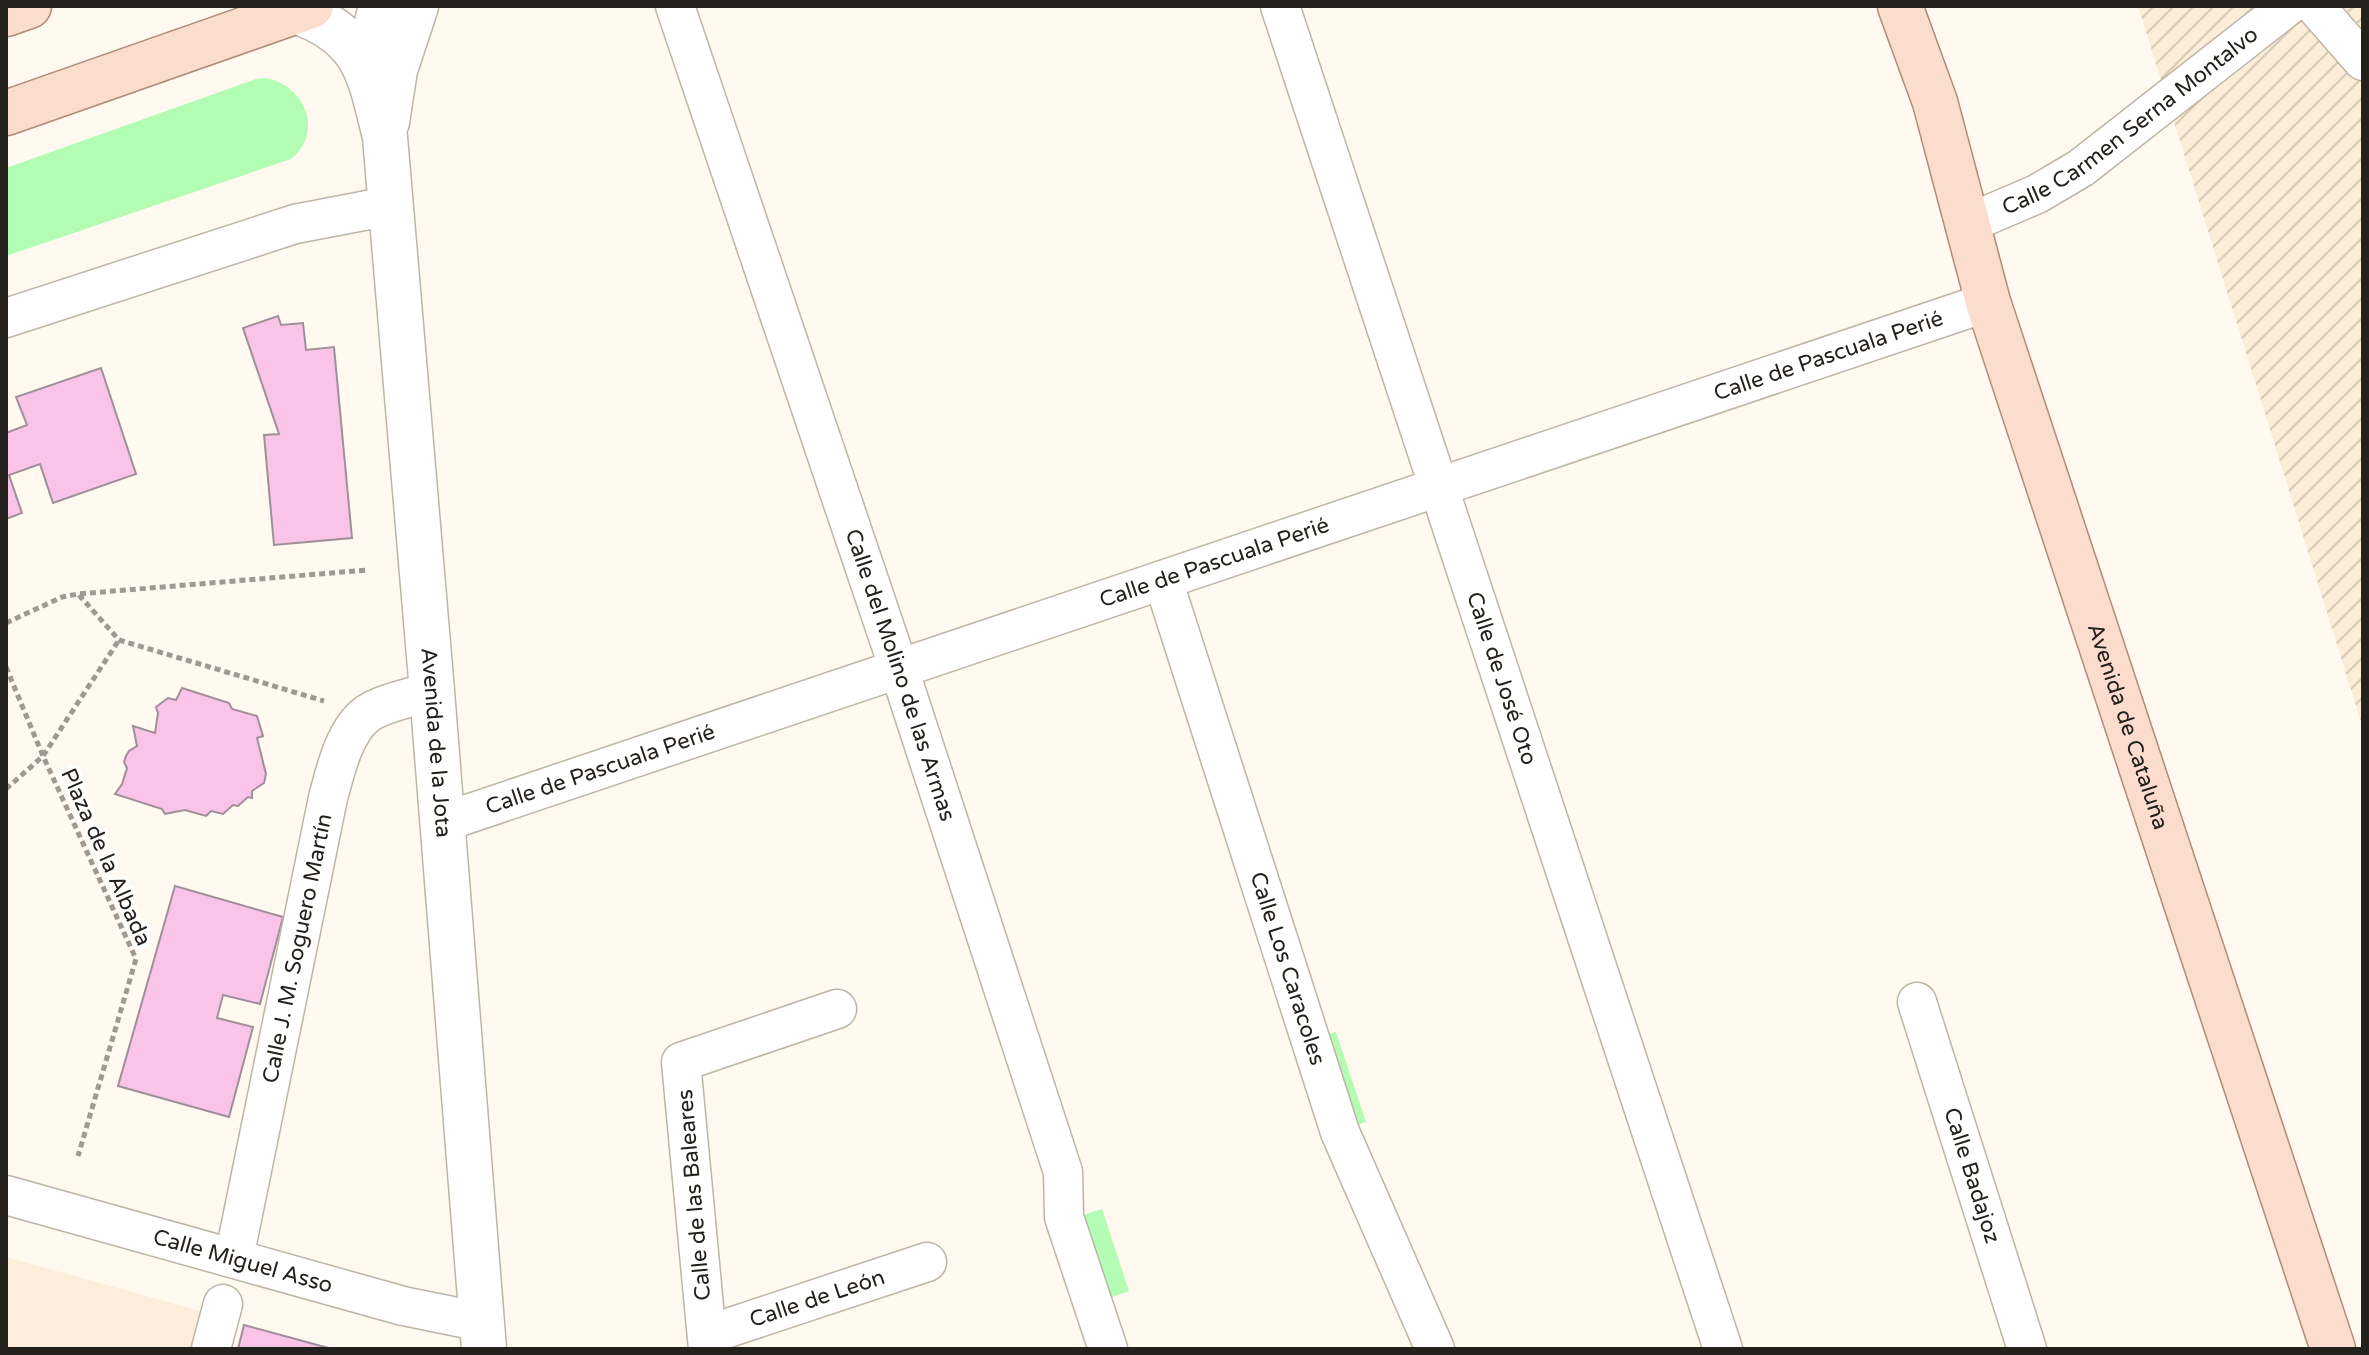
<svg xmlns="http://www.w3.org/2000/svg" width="2369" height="1355" font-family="'Varela Round',sans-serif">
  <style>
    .industrial { fill: url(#industrial-furrows) }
    .education { fill: #fdeddb }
    .grass { fill: #b3fcb3 }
    .building { fill: #f9c4e8; stroke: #9f8f99; stroke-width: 2 }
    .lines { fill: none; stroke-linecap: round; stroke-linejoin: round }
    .street-casing { stroke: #beb5a6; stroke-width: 41 }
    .secondary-casing { stroke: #beb5a6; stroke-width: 47 }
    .primary-casing { stroke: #af8b78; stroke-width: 47 }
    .path { stroke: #9f9992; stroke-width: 5; stroke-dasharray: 6 4; stroke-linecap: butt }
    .street { stroke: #fff; stroke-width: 38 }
    .secondary { stroke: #fff; stroke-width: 44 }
    .primary { stroke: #fcdccc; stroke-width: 44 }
    .labels { text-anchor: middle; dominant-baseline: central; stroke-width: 8; stroke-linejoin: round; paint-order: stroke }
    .street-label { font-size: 22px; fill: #24201b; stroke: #fff }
  </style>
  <defs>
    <pattern id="industrial-furrows" width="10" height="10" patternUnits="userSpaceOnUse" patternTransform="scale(2)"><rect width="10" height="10" fill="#fbedd7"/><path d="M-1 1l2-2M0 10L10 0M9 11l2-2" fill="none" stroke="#d7cbb8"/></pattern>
  </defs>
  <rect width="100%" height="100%" fill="#fff9ef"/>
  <path class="industrial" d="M2138,6H2363V728Z"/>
  <path class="education" d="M6,1257L204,1312L194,1349H6Z"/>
  <g class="grass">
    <path d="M265,78C304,84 325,132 291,159L6,256V168L256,79Z"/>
    <path d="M1336,1032L1366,1122L1352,1127L1322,1036Z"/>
    <path d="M1102,1209L1129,1291L1107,1299L1080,1216Z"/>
  </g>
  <g class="building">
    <path d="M278,316L281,325L303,323L306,350L334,347L352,538L274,545L264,435L279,434L243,328Z"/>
    <path d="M101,368L136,474L53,503L40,464L9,475L22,513L6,519V433L27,425L16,397Z"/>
    <path d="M182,688L229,703L232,709L257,716L263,736L257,738L266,774L264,783L252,791V798L248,797L238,806L233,805L223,814L211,811L206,816L185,810L165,814L162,809L115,794L122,784L127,768L124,762L126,756L129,751L137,746L133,726L155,733L158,713L156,707L168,698L176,700Z"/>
    <path d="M175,886L283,917L260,1004L223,995L217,1018L253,1027L229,1117L118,1086Z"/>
    <path d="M244,1325L292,1338L332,1349H238Z"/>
  </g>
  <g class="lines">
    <g class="street-casing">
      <g id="street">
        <path id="s1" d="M675,6L899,669L1063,1172L1064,1217L1108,1349"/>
        <path id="s2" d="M1280,6L1723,1349"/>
        <path d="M2315,6L2363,61"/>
        <path id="s3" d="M1967,224L2037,194L2081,168L2288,6"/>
        <path d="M6,318L295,224L389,206"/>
        <path id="s4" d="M1163,580L1340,1132L1435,1349"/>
        <path id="s5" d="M441,823L1988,302"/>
        <path id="s6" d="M1917,1002L2027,1349"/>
        <path id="s7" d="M6,1195L403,1306L482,1322"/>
        <path id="s8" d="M234,1258L328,798C335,772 344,731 367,714C382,703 414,697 432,691"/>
        <path id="s9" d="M707,1335L927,1262"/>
        <path d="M211,1349L223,1304"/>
        <path d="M708,1349L681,1062L837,1009"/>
      </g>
    </g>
    <g class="secondary-casing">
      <g id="secondary">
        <path id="s10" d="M296,11C365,36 369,72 385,137L432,691L484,1349"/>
        <path d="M370,76L372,44L381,6"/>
        <path d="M387,122L395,70L416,6"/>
      </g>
    </g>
    <g class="primary-casing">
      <g id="primary">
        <path id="s11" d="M1900,6L1935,102L1988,302L2333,1349"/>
        <path d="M6,14L29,6"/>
        <path d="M6,113L311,6"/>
      </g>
    </g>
    <g class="path">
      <path d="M79,595L119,640L324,701"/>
      <path d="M6,623L62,597L78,594L367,570"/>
      <path d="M6,667L43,756L136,959L78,1156"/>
      <path d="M6,789L43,756L119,640"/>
    </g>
    <use href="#street" class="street"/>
    <use href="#secondary" class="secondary"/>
    <use href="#primary" class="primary"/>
  </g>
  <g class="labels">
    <g class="street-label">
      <text stroke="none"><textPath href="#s3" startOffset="194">Calle Carmen Serna Montalvo</textPath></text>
      <text stroke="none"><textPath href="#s5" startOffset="1464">Calle de Pascuala Perié</textPath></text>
      <text stroke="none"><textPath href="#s5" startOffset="816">Calle de Pascuala Perié</textPath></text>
      <text stroke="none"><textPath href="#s1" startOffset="706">Calle del Molino de las Armas</textPath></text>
      <text stroke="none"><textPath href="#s2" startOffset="708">Calle de José Oto</textPath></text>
      <text stroke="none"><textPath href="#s11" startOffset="756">Avenida de Cataluña</textPath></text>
      <text stroke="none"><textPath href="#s10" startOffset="772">Avenida de la Jota</textPath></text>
      <text stroke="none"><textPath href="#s5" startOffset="168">Calle de Pascuala Perié</textPath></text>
      <text transform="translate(106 857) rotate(66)">Plaza de la Albada</text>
      <text stroke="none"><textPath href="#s8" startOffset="316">Calle J. M. Soguero Martín</textPath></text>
      <text stroke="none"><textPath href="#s4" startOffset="408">Calle Los Caracoles</textPath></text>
      <text stroke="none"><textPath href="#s6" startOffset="182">Calle Badajoz</textPath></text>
      <text transform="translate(694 1195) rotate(-95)">Calle de las Baleares</text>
      <text stroke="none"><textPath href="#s7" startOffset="246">Calle Miguel Asso</textPath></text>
      <text stroke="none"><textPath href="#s9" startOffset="116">Calle de León</textPath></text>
    </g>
  </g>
  <rect width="2369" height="1355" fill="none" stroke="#24201b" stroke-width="16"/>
</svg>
